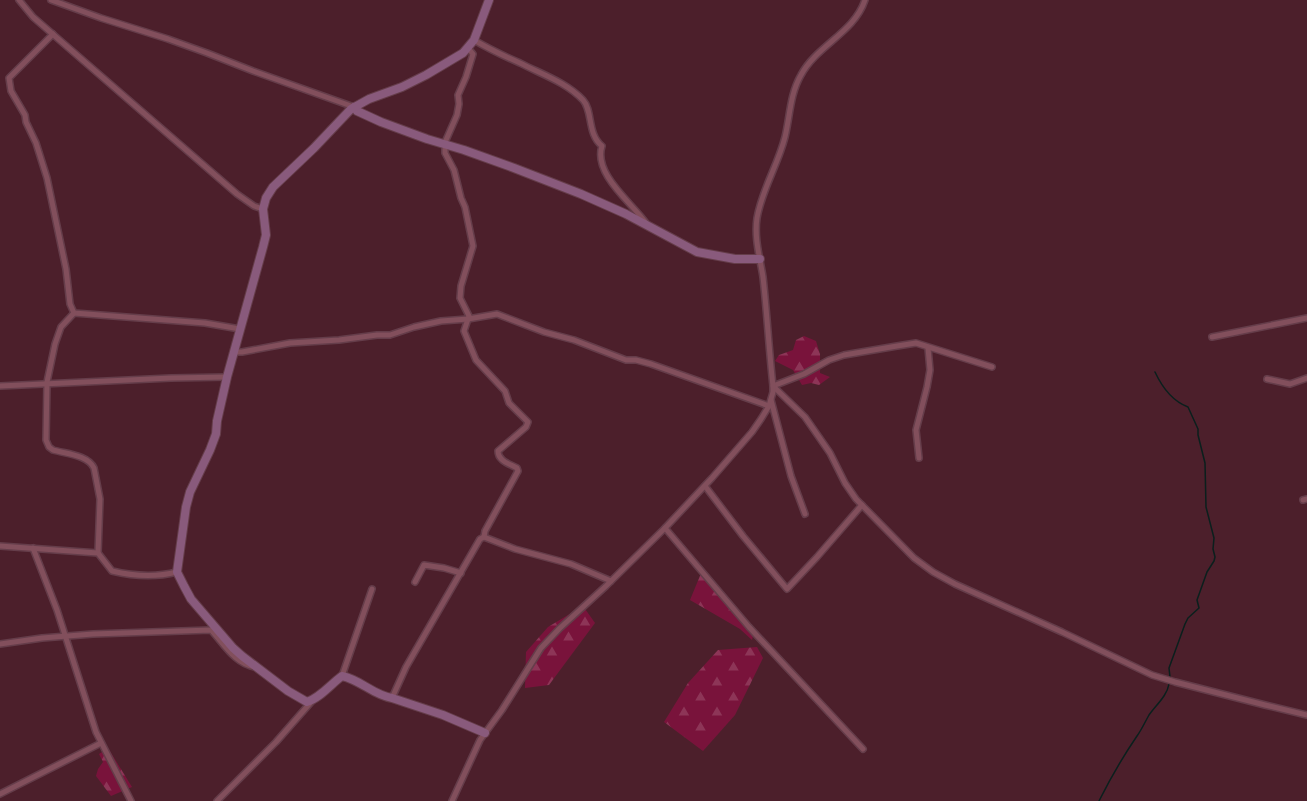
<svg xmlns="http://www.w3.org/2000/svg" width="1307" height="801" font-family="'Playfair Display',serif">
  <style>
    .forest { fill: url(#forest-firs) }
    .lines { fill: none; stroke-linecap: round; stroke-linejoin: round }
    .stream { stroke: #0a1f1d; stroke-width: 1.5 }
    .street-casing { stroke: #653d4a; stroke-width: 8 }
    .secondary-casing { stroke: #653d4a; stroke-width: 10 }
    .street { stroke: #824f5c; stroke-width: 5 }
    .secondary { stroke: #895a7c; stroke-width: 8 }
  </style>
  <defs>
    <pattern id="forest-firs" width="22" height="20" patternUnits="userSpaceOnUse" patternTransform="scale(1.5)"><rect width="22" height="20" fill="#79133b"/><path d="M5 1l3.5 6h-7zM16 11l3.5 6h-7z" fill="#8d3557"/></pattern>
  </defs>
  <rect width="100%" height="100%" fill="#4c1f2b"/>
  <g class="forest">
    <path d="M804,336L816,341L820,354V373L830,377L819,385L811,383L802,385L793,370L775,361L779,355L793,350L796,340Z"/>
    <path d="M702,571L754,632L752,640L740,629L690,600Z"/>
    <path d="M583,606L595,623L549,685L525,688L526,652L548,627Z"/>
    <path d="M757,647L763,658L735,715L703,751L664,722L688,683L718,650Z"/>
    <path d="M108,748L132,787L111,796L96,776L98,769L103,762L99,754Z"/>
  </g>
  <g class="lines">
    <g class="stream">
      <path d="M1155,372C1162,387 1172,401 1188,407L1198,429V435L1205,463L1206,507L1214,538L1213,549L1215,557L1214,561L1207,572L1197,600L1199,608L1188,618L1185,624L1169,668L1170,677"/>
      <path d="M1099,801C1111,777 1122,758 1137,736C1142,729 1145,722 1149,715C1156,705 1167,696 1169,684"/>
    </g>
    <g class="street-casing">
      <g id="street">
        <path d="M19,0L33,17L237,194L254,206L263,209"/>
        <path d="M51,0L101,18L168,39L207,53L253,71L354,107"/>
        <path d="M53,34L9,78L11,91L25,115L26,122L36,143L47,178L66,269L70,304L74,313L205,323L240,329"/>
        <path d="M474,40C489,49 504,56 520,63C541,74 566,82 583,100C593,111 587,134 602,146C593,174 632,203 646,223"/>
        <path d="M468,48L473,54L466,77L458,95L459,104L457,115L446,140L445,149V153L454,170L461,198L465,207L473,246L461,286L460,298L469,316L464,331L476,360L505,391L509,403L528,422L526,427L498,451C498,461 510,464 517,468L518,471L485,531L484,537"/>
        <path d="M74,313L61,327L55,344L47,382L46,440L49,447L53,450C67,454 88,455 94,468L100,499L98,553"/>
        <path d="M1212,337L1307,318"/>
        <path d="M234,352H242L290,343L339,340L377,335H390L414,327L441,321L468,319L497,314L544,332L574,340L626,360H636L651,364L769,406"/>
        <path d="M992,367L916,343L897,346L844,355L829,360L804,374L773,386L805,417L830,453L845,483L856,499L914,558L933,572L955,584L1062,632L1152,675L1175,682L1265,705L1307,715"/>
        <path d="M1267,379L1290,384L1307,378"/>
        <path d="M0,386L171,378L227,377"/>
        <path d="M771,400L791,476L805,514"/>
        <path d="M919,458L916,430L927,387L930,370L928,348"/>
        <path d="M705,486L743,536L787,589L817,557L862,505"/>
        <path d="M1303,500L1307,499"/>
        <path d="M665,528L749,627L863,749"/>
        <path d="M0,546L98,553L112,571C133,576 157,577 177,572"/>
        <path d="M33,548L57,610L96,732L131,801"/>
        <path d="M415,582L424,565L444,568L461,573"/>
        <path d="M0,644L42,638L93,634L211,630C224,644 235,664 255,667"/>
        <path d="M342,676L372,589"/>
        <path d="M392,698L406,667L480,539L484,537L515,549L571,564L611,581"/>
        <path d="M0,794L101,743"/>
        <path d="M217,801L276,742L312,701"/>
        <path d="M452,801L480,740L502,710L541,648L560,628L606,586L665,528L712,478L752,432L761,419L769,406L773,392V386C769,350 767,313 763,277C760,258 754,238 757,218C762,189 778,165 785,137C790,116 790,94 801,75C817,45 854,33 865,0"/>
      </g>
    </g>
    <g class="secondary-casing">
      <g id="secondary">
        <path d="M354,107L357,111L381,122L427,139L464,150L514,168L581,194L626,214L697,252L735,259H760"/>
        <path d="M485,733L443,715L392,698C373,695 361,680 342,676C331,684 320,698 307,702L288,691L242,656L233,648L191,599L184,586L177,572L186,507L190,492L210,450L216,434L217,421L227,377L263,247L266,235L263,209L266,198L273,187L314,148L351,109L369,99L402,87L426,75L463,53L474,40L489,0"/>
      </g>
    </g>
    <use href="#street" class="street"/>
    <use href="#secondary" class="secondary"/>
  </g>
</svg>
